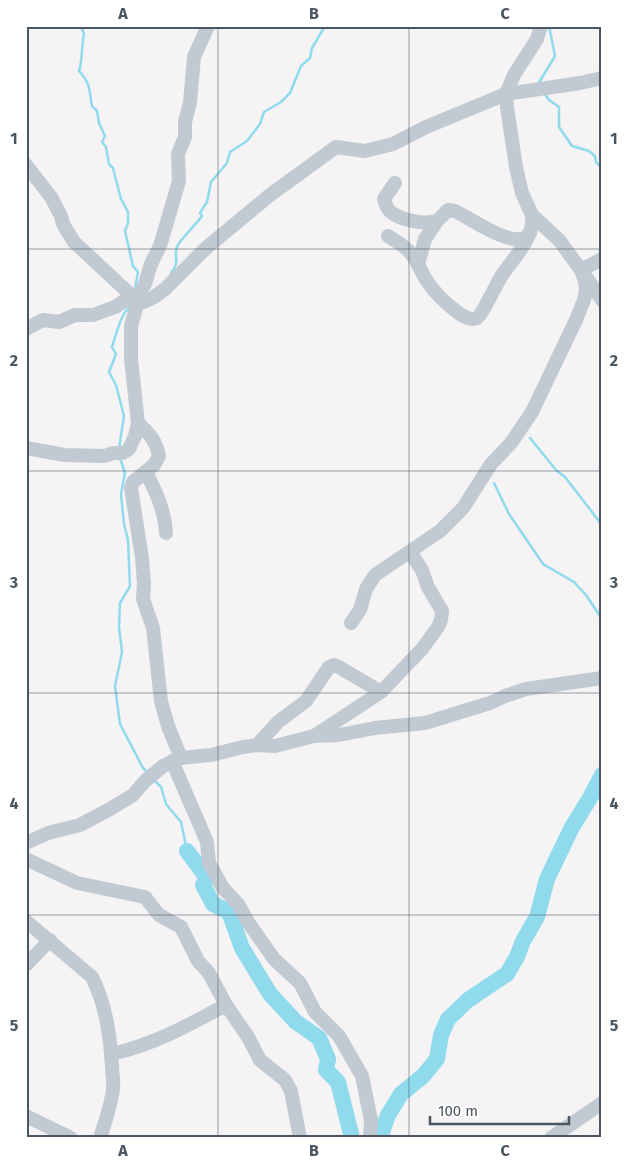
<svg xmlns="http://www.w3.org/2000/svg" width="628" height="1164" font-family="'Fira Sans',sans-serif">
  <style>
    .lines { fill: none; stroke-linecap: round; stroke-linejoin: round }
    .stream { stroke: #90daee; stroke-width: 2.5 }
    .river { stroke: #90daee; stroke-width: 16 }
    .minor { stroke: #c1cad2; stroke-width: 14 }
    .grid { fill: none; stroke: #4a5661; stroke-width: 1; stroke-opacity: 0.55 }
    .neatline { fill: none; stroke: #4a5661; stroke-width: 2 }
    .grid-label { font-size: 16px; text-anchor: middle; font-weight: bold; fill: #4a5661 }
  </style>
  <rect width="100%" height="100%" fill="#f5f3f3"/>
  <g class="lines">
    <g class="stream">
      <path d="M82,26V29L84,34C81,47 83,59 79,71C91,84 89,90 92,106L97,111L99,123L105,136L102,142L106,147L109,164L113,168L121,199L128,212V223L125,231L133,266L138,272L135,289"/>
      <path d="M538,84L555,56L549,26"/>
      <path d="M544,93L549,100L559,107V127L572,146L589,151L595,156L596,162L602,168"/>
      <path d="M171,273C181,261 173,258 177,247C179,241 197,223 202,216L200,213L207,202L211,182L227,163L230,152L247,141L260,124L264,112L281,102L290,93L301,66L310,58L312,48L325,26"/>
      <path d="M530,438L556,470L565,477L602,525"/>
      <path d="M119,448L124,416L116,385L109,372L116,354L112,347C116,335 121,313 130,307"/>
      <path d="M120,458L125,473L121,494L124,524L128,540L130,586L120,603L119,627L122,652L115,686L120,724L143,768L147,772"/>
      <path d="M494,483L509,514L543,564L574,582L586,595L602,619"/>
      <path d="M154,780L161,787L166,804L181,822L187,851"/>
    </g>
    <g class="river">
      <path d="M187,851L207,878L203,885L213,904L229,912L242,948L270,994L296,1022L319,1038L328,1059L326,1070L338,1082L352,1138"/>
      <path d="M380,1138L388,1115L401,1094L423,1076L437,1059L441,1035L448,1019L468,1000L507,974L517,957L523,941L537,917L547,879L572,827L590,798L602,775"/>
    </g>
    <g class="minor">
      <path d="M26,165L51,197L61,216L63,224L74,242L132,296L144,302L154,297L165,289L206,248L270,195L336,147L365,151L393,144L426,127L506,94L580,83L602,78"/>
      <path d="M395,183L384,199C386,205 387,210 392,213C402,220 424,225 436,221C440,219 444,214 448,210L455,211C471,219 504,242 521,239C525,239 527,236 530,233"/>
      <path d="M388,236C396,241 406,246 412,255C417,262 421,270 425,278C434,293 446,304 460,314C465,317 471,321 477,318C482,315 497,283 502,275C514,257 535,238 532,215"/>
      <path d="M602,259L581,270L602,300"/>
      <path d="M418,264L425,239L437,221"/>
      <path d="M26,329L43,320L59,322L75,315H93L115,307L132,296"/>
      <path d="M138,423C150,434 156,441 159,456L154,465L133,482L131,488L142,558L144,583L143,599L153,628L161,701L168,726L181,758"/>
      <path d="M26,448L65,455L105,456L113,453H123L129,449L135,436L138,423L131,359V326L137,305L136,299L145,284L151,264L160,246L179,181L178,154L185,137V122L190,102L194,57L208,26"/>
      <path d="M146,472C156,492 165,511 166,533"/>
      <path d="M351,623L360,610L366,589L375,575L440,531L463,508L491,464L511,443L532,412L576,320L584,300L586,291L585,281L581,270L559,240L532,215L522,193L516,167L507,107L506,94L514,75L537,39L541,26"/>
      <path d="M314,736L381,692L422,649L438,627L441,620L442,611L428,587L422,570L410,552"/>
      <path d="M257,745L278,722L306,701L329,667L334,665L339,667L381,692"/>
      <path d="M172,761L207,842L209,863L223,888L238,904L248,922L274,959L300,983L315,1012L339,1036L362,1076L371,1120L370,1138"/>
      <path d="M26,843L48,833L80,825L110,809L133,795L145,781L163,766L181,758L211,755L243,747L257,745L275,746L314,736L339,735L375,728L425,723L490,703L505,696L526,689L602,678"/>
      <path d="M26,859L77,883L145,897L159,915L181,927L198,961L209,973L226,1005"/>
      <path d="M26,921L92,977C106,1005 110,1035 112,1066C112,1074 114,1082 113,1089C111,1106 105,1122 100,1138"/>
      <path d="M26,965L50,940"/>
      <path d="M111,1054C153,1045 189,1025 226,1005L248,1037L260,1060L285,1080L291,1091L300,1138"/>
      <path d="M26,1116L71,1138"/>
      <path d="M551,1138L602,1103"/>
    </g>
  </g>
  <path class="grid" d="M218,26V1138M409,26V1138M26,249H602M26,471H602M26,693H602M26,915H602"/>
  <rect width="628" height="1164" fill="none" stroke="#ffffff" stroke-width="55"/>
  <path d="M430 1116v8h139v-8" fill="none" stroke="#4a5661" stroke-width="2.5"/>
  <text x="438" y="1116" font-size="15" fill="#4a5661" stroke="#ffffff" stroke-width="4" paint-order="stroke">100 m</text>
  <rect x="28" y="28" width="572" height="1108" class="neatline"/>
  <g class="grid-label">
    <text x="123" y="19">A</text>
    <text x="314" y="19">B</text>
    <text x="505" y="19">C</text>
    <text x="14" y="144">1</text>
    <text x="614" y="144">1</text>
    <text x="14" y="366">2</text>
    <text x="614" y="366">2</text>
    <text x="14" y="588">3</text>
    <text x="614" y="588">3</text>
    <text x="14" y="809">4</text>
    <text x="614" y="809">4</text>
    <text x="14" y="1031">5</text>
    <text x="614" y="1031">5</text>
    <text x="123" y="1156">A</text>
    <text x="314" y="1156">B</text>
    <text x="505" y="1156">C</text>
  </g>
</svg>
